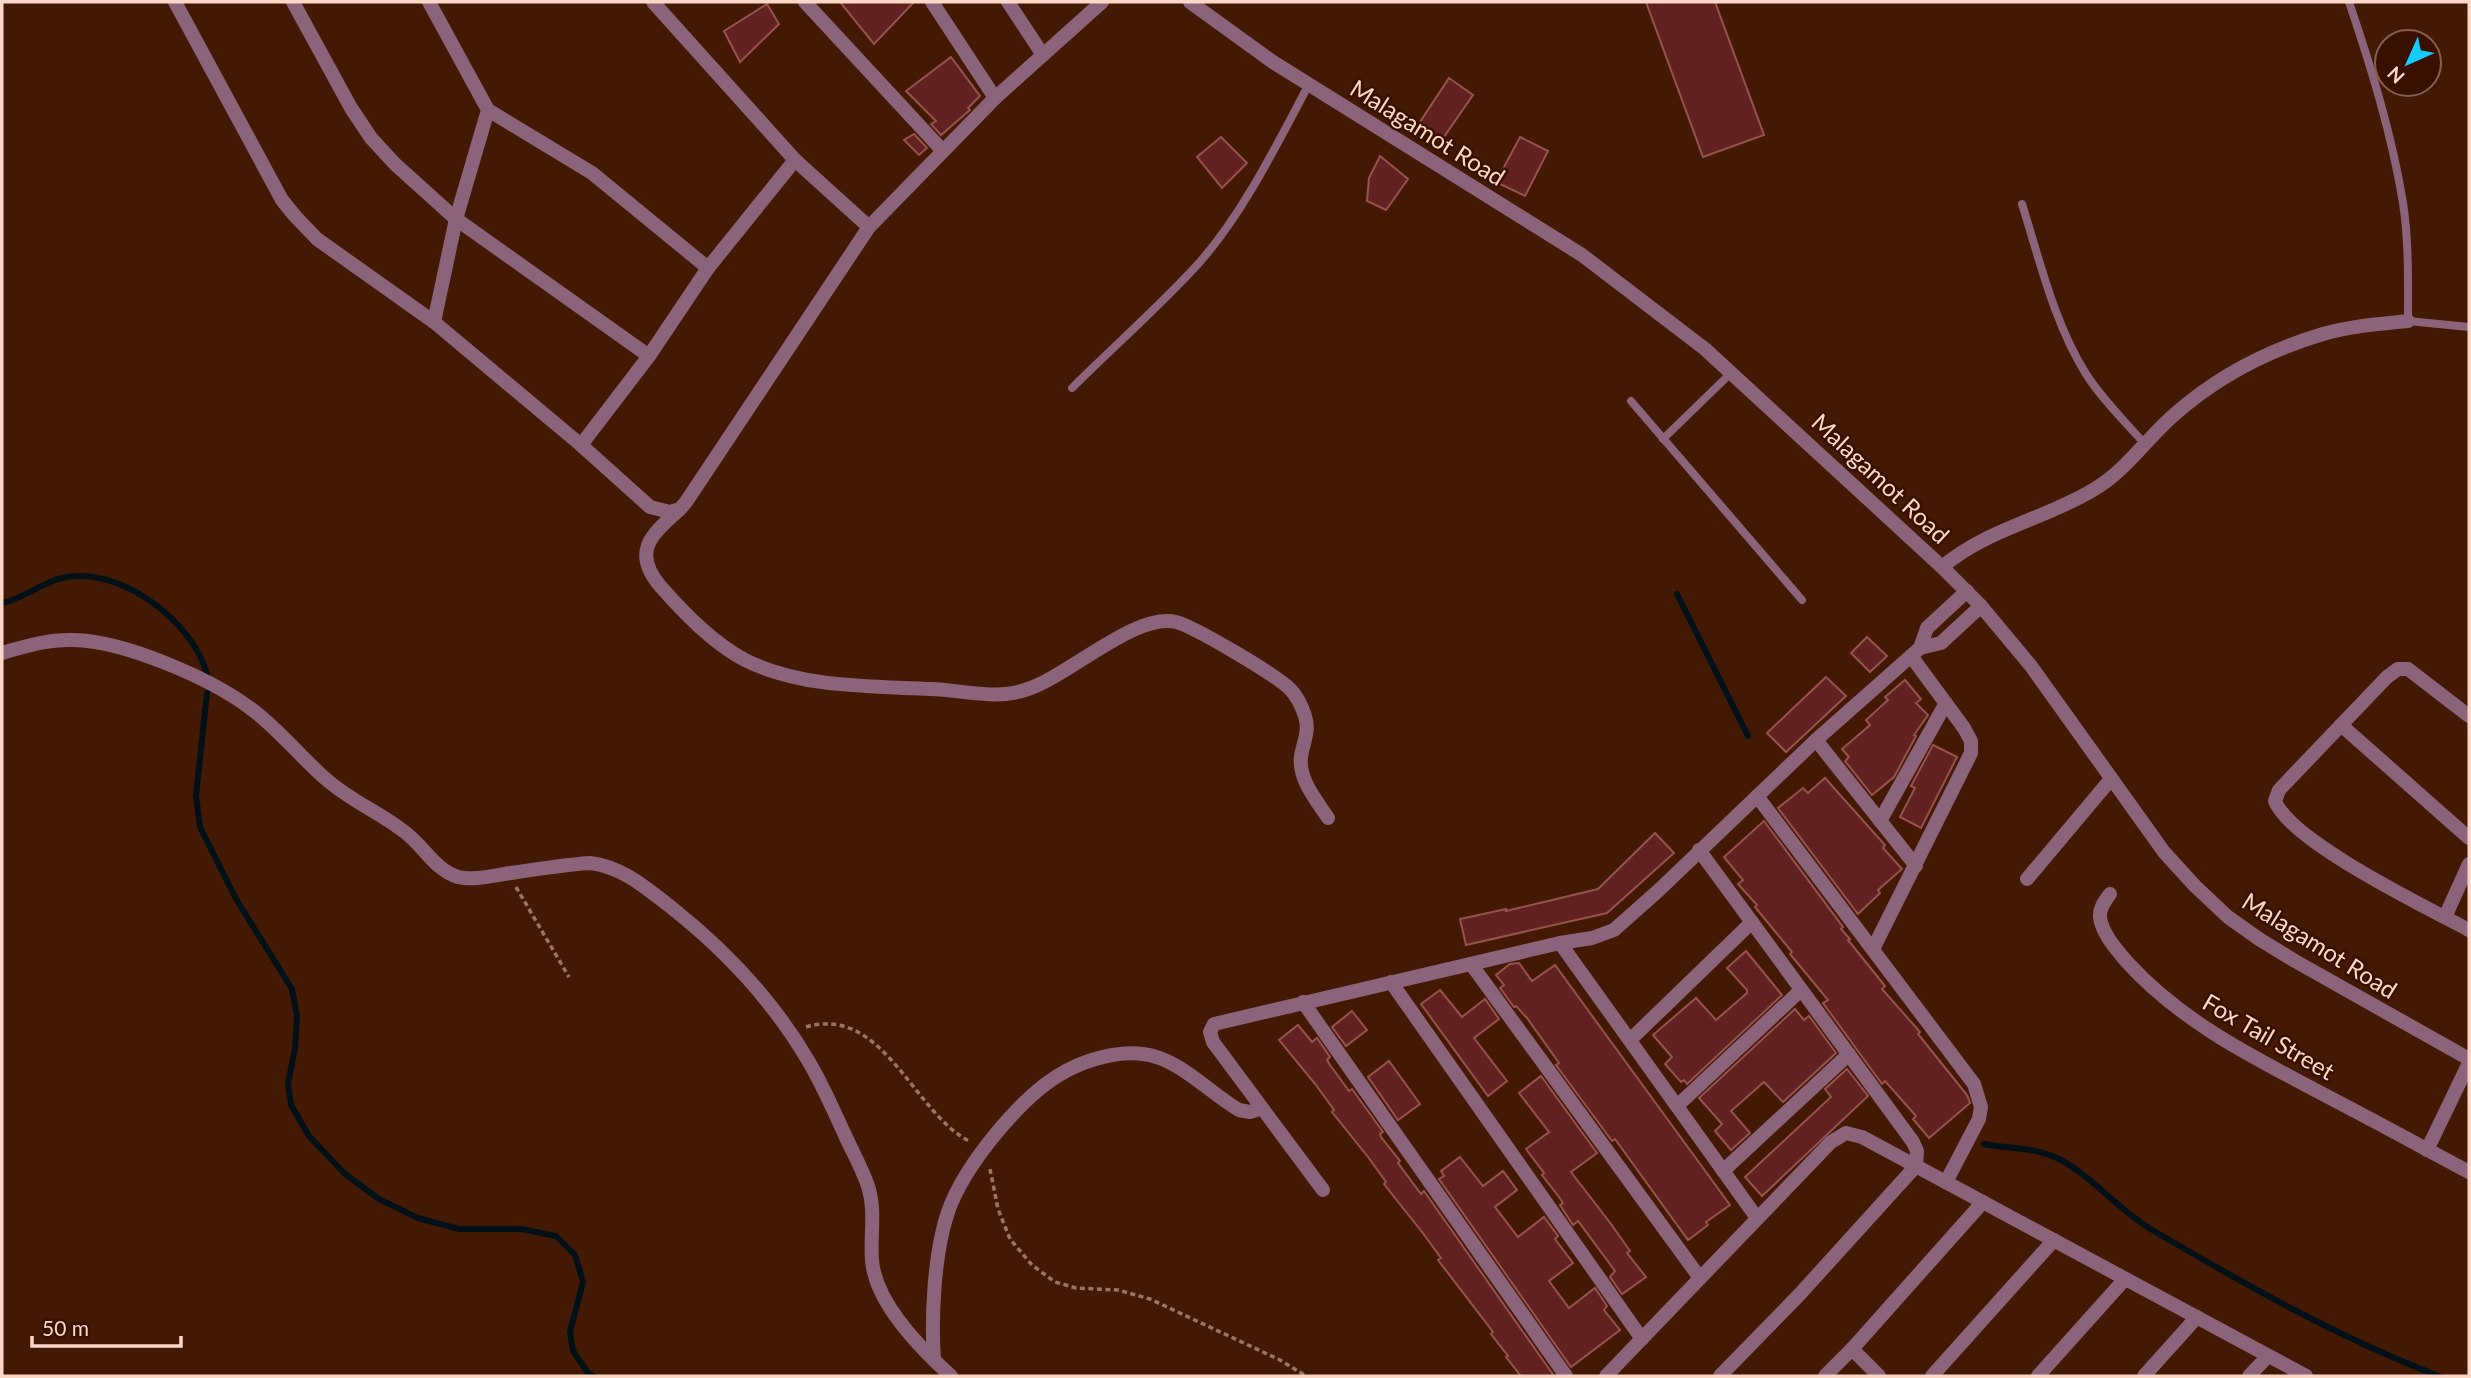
<svg xmlns="http://www.w3.org/2000/svg" width="2471" height="1378" font-family="Lato,sans-serif">
  <style>
    .lines { fill: none; stroke-linecap: round; stroke-linejoin: round }
    .stream { stroke: #021117; stroke-width: 6 }
    .building { fill: #602120; stroke: #97524e; stroke-width: 2 }
    .path { stroke: #9c7462; stroke-width: 3.5; stroke-dasharray: 5 3.5; stroke-linecap: butt }
    .service { stroke: #8b637a; stroke-width: 8 }
    .minor { stroke: #8b637a; stroke-width: 14 }
    .tertiary { stroke: #8b637a; stroke-width: 14 }
    .labels { text-anchor: middle; dominant-baseline: central; stroke-width: 5; stroke-linejoin: round; paint-order: stroke }
    .street-label { font-size: 24px; fill: #fcd7c8; stroke: #390f00 }
  </style>
  <rect width="100%" height="100%" fill="#441904"/>
  <g class="lines">
    <g class="stream">
      <path d="M1677,594L1748,736"/>
      <path d="M2,603C23,599 41,583 62,578C119,565 192,620 207,674"/>
      <path d="M207,693L196,796L200,827L236,899L292,989L297,1016L295,1049L288,1083L291,1105L309,1136L345,1174L379,1199L418,1218L459,1229H521L556,1236L575,1255L583,1282L570,1332L573,1351L588,1373L593,1376"/>
      <path d="M1984,1144C2008,1149 2034,1147 2057,1158C2093,1176 2119,1211 2154,1231C2246,1285 2339,1338 2439,1376"/>
    </g>
  </g>
  <g class="building">
    <path d="M840,2H914L874,44Z"/>
    <path d="M1646,2H1715L1764,135L1703,157Z"/>
    <path d="M767,4L779,24L740,62L724,31Z"/>
    <path d="M951,57L980,96L968,108L970,110L941,135L931,124L936,121L906,91Z"/>
    <path d="M1449,78L1473,95L1441,141L1418,125Z"/>
    <path d="M914,134L927,148L919,155L904,140Z"/>
    <path d="M1221,137L1247,163L1222,188L1197,157Z"/>
    <path d="M1520,137L1548,151L1525,196L1496,182Z"/>
    <path d="M1380,156L1408,179L1386,210L1367,201L1369,178Z"/>
    <path d="M1867,637L1887,656L1870,672L1851,653Z"/>
    <path d="M1826,677L1846,696L1786,752L1767,733Z"/>
    <path d="M1905,680L1921,699L1916,703L1928,715L1914,735L1916,736L1894,777L1872,795L1845,761L1849,757L1842,749L1870,725L1866,720L1888,700L1885,697Z"/>
    <path d="M1933,745L1957,757L1921,828L1900,817L1915,788L1911,786Z"/>
    <path d="M1825,778L1885,845L1883,848L1902,869L1878,890L1880,893L1858,914L1778,808L1803,788L1808,793Z"/>
    <path d="M1764,821L1843,927L1841,929L1850,939L1848,940L1885,986L1882,989L1920,1032L1918,1034L1967,1095L1970,1103L1929,1138L1913,1119L1916,1116L1885,1081L1882,1084L1823,1003L1828,1000L1790,954L1792,952L1755,907L1757,905L1738,884L1743,880L1724,857Z"/>
    <path d="M1655,833L1674,853L1607,913L1466,945L1460,919L1506,909V911L1598,889Z"/>
    <path d="M1746,951L1782,995L1687,1084L1684,1080L1681,1082L1665,1064L1672,1057L1653,1035L1696,998L1716,1020L1747,993V990L1727,968Z"/>
    <path d="M1519,963L1532,981L1555,965L1730,1205L1706,1222L1708,1225L1688,1240L1615,1139L1612,1141L1556,1065L1559,1063L1527,1018L1516,1006L1514,1007L1500,988L1504,985L1496,975L1510,964Z"/>
    <path d="M1440,990L1462,1017L1485,999L1499,1019L1474,1038L1507,1081L1488,1096L1421,1004Z"/>
    <path d="M1795,1009L1804,1020L1809,1016L1836,1053L1783,1102L1764,1082L1731,1111L1750,1133L1731,1150L1715,1131L1722,1124L1699,1098Z"/>
    <path d="M1352,1011L1367,1030L1346,1046L1332,1027Z"/>
    <path d="M1298,1025L1312,1042L1317,1038L1330,1057L1327,1060L1330,1065L1349,1091L1352,1089L1383,1132L1380,1134L1381,1137L1400,1161L1398,1163L1421,1194L1424,1191L1554,1376H1521L1506,1357L1508,1356L1491,1334L1493,1332L1438,1260L1441,1258L1422,1232L1384,1184L1386,1182L1368,1157L1332,1112L1334,1110L1316,1085L1279,1040Z"/>
    <path d="M1389,1061L1420,1104L1398,1120L1368,1077Z"/>
    <path d="M1847,1069L1868,1096L1762,1196L1745,1177L1831,1097L1825,1089Z"/>
    <path d="M1541,1076L1597,1153L1571,1172L1611,1224L1630,1251L1627,1253L1646,1277L1622,1294L1610,1277L1615,1271L1578,1221L1573,1225L1560,1205L1563,1203L1559,1197L1542,1175L1544,1173L1526,1149L1549,1132L1519,1093Z"/>
    <path d="M1460,1157L1483,1186L1503,1171L1517,1190L1495,1207L1518,1237L1544,1217L1558,1236L1555,1239L1573,1263L1549,1281L1569,1308L1595,1288L1607,1306L1604,1310L1620,1330L1571,1367L1439,1179L1444,1176L1441,1171Z"/>
  </g>
  <g class="lines">
    <g class="path">
      <path d="M516,887L569,977"/>
      <path d="M806,1027C884,1004 914,1115 971,1142"/>
      <path d="M990,1169L998,1209L1010,1239L1032,1265L1055,1282L1076,1288L1118,1290L1150,1299L1280,1360L1306,1376"/>
    </g>
    <g class="service">
      <path d="M2349,2C2371,67 2392,135 2403,203C2409,242 2408,282 2408,321L2469,327"/>
      <path d="M2022,204C2040,261 2054,323 2086,374C2102,399 2125,422 2145,444"/>
      <path d="M1072,388C1114,346 1159,307 1199,263C1244,212 1277,144 1309,84"/>
      <path d="M1631,401L1802,600"/>
      <path d="M1663,439L1732,372"/>
    </g>
    <g class="minor">
      <path d="M175,2L282,200L295,216L317,239L434,322L581,445L650,507L670,512L680,509L686,502L869,227L995,98L1102,2"/>
      <path d="M293,2L351,108L371,138L395,164L456,219L649,356"/>
      <path d="M429,2L488,110L456,219L434,322"/>
      <path d="M653,2L795,160L869,227"/>
      <path d="M805,2L943,151"/>
      <path d="M932,2L995,98"/>
      <path d="M1008,2L1043,55"/>
      <path d="M488,110L592,173L708,268"/>
      <path d="M581,445L649,356L708,268L795,160"/>
      <path d="M679,510C651,535 631,552 661,587C685,614 713,643 745,660C801,688 870,686 931,689C962,690 995,700 1025,690C1068,677 1135,612 1176,622C1195,627 1276,675 1290,689C1297,696 1302,707 1305,716C1310,732 1303,742 1301,757C1298,779 1317,801 1328,818"/>
      <path d="M1942,567C1989,528 2043,520 2093,490C2125,472 2147,438 2175,414C2217,377 2269,350 2323,334C2351,326 2379,324 2408,321"/>
      <path d="M1920,648L1941,643L1981,606"/>
      <path d="M2,653C26,646 49,639 74,640C124,641 210,678 250,708C278,728 301,758 327,780C350,800 378,812 402,830C423,844 433,869 458,877C474,881 495,875 511,873C537,869 563,865 590,863C623,867 646,888 672,908C725,950 774,1002 809,1062C822,1084 833,1109 844,1133C852,1151 862,1168 868,1186C876,1211 870,1235 872,1260C875,1302 921,1349 951,1376"/>
      <path d="M2469,716L2408,669H2398L2387,677L2279,790L2275,801C2291,842 2428,908 2469,930"/>
      <path d="M2341,725L2469,838"/>
      <path d="M1816,740L1916,866"/>
      <path d="M1757,796L1974,1084L1981,1107L1979,1119L1946,1182"/>
      <path d="M1880,821L1946,703"/>
      <path d="M1699,850L1913,1142L1917,1151L1916,1166L1799,1295L1720,1376"/>
      <path d="M2027,879L2111,779"/>
      <path d="M2110,894C2105,901 2099,908 2100,917C2102,934 2117,950 2127,962C2185,1026 2263,1062 2338,1102C2382,1125 2426,1149 2469,1172"/>
      <path d="M2445,917L2469,864"/>
      <path d="M1560,943L1757,1218"/>
      <path d="M1873,949L1971,753V741L1964,728L1911,656"/>
      <path d="M1471,964L1700,1278"/>
      <path d="M1391,982L1642,1339"/>
      <path d="M1303,1002L1566,1376"/>
      <path d="M1630,1040L1752,922"/>
      <path d="M1677,1106L1801,990"/>
      <path d="M2427,1150L2469,1063"/>
      <path d="M1723,1171L1849,1054"/>
      <path d="M1323,1190L1213,1042L1210,1032L1214,1024L1560,943L1592,938L1614,930L1659,890L1816,740L1920,648L1927,628L1967,591"/>
      <path d="M1852,1349L1879,1376"/>
      <path d="M934,1360C931,1318 934,1253 948,1212C964,1166 1022,1094 1066,1071C1088,1059 1118,1051 1143,1054C1179,1058 1208,1092 1239,1110L1250,1112L1262,1108"/>
      <path d="M1606,1376L1831,1142L1846,1133L1862,1137L2306,1376"/>
      <path d="M1825,1376L1852,1349L1983,1202"/>
      <path d="M1932,1376L2054,1240"/>
      <path d="M2038,1376L2125,1279"/>
      <path d="M2144,1376L2197,1317"/>
      <path d="M2249,1376L2268,1356"/>
    </g>
    <path class="tertiary" d="M1190,2L1273,62L1582,255L1705,349L1942,567L1981,606L2031,666L2164,852L2195,886L2228,917L2259,939L2295,961L2469,1059"/>
  </g>
  <g class="labels">
    <g class="street-label">
      <text transform="translate(1428 132) rotate(32)">Malagamot Road</text>
      <text transform="translate(1881 478) rotate(43)">Malagamot Road</text>
      <text transform="translate(2320 945) rotate(32)">Malagamot Road</text>
      <text transform="translate(2269 1036) rotate(30)">Fox Tail Street</text>
    </g>
  </g>
  <rect width="2471" height="1378" fill="none" stroke="#fcd7c8" stroke-width="7"/>
  <g transform="translate(2408 63) rotate(225)"><circle r="33" fill="#390f00" stroke="#875f50" stroke-width="2"/>
  <path d="M0-5L12 26L0 18L-12 26Z" fill="#16cafb"/>
  <text y="-10" font-size="19" font-weight="bold" text-anchor="middle" fill="#fcd7c8">N</text>
  </g>
  <path d="M32 1336v10h149v-10" fill="none" stroke="#fcd7c8" stroke-width="3.5"/>
  <text x="42" y="1336" font-size="21" fill="#fcd7c8" stroke="#390f00" stroke-width="5" paint-order="stroke">50 m</text>
</svg>
